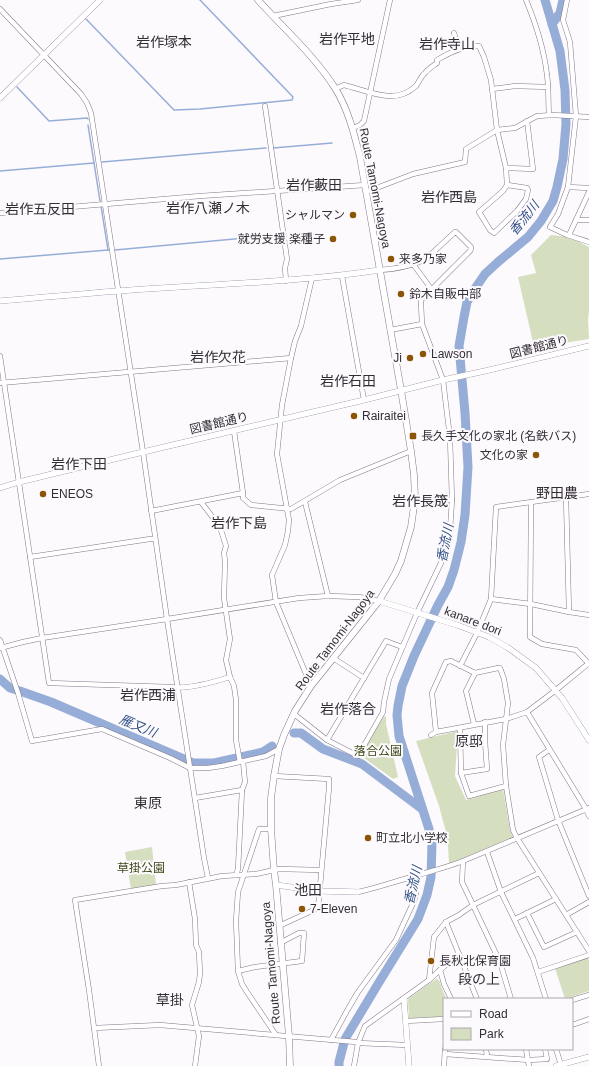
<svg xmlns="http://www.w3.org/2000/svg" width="589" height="1066" font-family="Helvetica,'Noto Sans JP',sans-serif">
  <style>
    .green { fill: #d5dfbf }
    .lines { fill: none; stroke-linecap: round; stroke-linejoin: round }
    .stream { stroke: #96aed7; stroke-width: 1.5 }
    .river { stroke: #96aed7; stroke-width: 9 }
    .minor-casing { stroke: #847789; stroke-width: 5.5 }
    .tertiary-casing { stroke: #847789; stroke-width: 6 }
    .secondary-casing { stroke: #847789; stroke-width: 7 }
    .minor { stroke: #fff; stroke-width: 4.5 }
    .tertiary { stroke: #fff; stroke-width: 5.5 }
    .secondary { stroke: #fff; stroke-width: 6 }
    .poi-dot { fill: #8b5505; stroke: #fdfafe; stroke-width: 1.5 }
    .labels { text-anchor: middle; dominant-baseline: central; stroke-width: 4; stroke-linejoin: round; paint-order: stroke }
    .street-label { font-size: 12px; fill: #332d35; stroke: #fdfafe }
    .poi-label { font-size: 12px; fill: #332d35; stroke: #fdfafe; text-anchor: start }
    .park-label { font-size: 12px; fill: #3c4915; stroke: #fdfafe }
    .water-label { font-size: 13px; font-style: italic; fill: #335287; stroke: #fdfafe }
    .quarter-label { font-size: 14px; fill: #332d35; stroke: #fdfafe }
  </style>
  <rect width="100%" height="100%" fill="#fdfafe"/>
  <g class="green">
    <path d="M551,235L570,237L589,247V312C587,320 589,330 589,339L558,344L535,351L518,277L536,273L531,255Z"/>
    <path d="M384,716L386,717V724L398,777L393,779L360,755Z"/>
    <path d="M458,731L455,776L466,800L503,789L510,830L513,837L449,864L448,846L446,832L439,806L416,741Z"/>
    <path d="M152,847L156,885L131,889L125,852Z"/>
    <path d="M588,958L589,961V991L565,999L555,968Z"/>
    <path d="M436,979L439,980L446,999H444V1016L442,1017L409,1018L408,999Z"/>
  </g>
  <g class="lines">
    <g class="stream">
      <path d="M86,19L174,110L200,109L292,100L293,97L200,0"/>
      <path d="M17,87L49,121L87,118L88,119"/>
      <path d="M88,125L100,201"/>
      <path d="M273,148L332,143"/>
      <path d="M102,162L266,148"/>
      <path d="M0,171L94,163"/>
      <path d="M101,206L108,250H110"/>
      <path d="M115,250L278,235"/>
      <path d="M0,259L108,250"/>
    </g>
    <g class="river">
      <path d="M552,24L560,13L563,0"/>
      <path d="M0,679L10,688L20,691L51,702L193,763H214L263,752L272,746"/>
      <path d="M294,733H301L323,749L362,764L422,809"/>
      <path d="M339,1066V1062L345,1039L378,984L418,919L427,895L431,877L432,844L429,829L399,736L397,715L398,706L402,686L414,656L438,605L448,587L454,570L461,542L465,515L468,467L465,413L459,346L464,317L467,302L474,290L485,274L498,262L528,237L541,221L553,201L557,187L563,159L566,124L565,90L560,51L545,0"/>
    </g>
    <g class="minor-casing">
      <g id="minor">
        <path d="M526,0C536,24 544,49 547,75C549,88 548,102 549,115"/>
        <path d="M567,0L563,20L570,42L576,116L568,187L558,214L550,227L567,235L589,242"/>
        <path d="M0,9L81,94L87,103L91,113L143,452L167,619L299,598L328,596L359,597L379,601"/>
        <path d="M273,16L331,4L358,0"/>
        <path d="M454,33L459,49"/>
        <path d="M335,89L344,85C368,91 395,106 416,86C419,82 421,76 425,73C428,69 433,66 437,63V60C450,52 464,46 479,46L484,57L491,80L497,130L506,168L533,169L527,121"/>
        <path d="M492,89L515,86L548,87"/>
        <path d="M265,106L287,259L285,268L286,281"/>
        <path d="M353,128L360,125L364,121L390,0"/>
        <path d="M506,168L507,185L503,191L479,212L490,230L494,233L517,211L526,199L528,190L527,188L507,185"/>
        <path d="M568,187L589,188"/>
        <path d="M366,192L413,174L465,162L466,149L497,130L515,128L537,116L553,115L589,117"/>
        <path d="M0,213L200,196L365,185"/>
        <path d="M576,220H589"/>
        <path d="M569,235L589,192"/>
        <path d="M413,264L432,290"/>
        <path d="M342,276L364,400"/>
        <path d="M390,330L422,324"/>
        <path d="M0,356L49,683L171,687C187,690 214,682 230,677"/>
        <path d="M0,383L291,358"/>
        <path d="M234,431L243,493"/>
        <path d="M566,497L569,612"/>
        <path d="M415,498L452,500"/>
        <path d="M201,502L220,527L226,546L224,553L225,561L224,598L230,639L226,660L230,677L234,686L236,700V740L240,762"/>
        <path d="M305,502L328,596"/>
        <path d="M531,502L530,637L542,644L576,650L589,664"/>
        <path d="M151,511L243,493V498L251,505L291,509L340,480L411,451"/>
        <path d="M30,557L150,539H155"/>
        <path d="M491,599L531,604L569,612L589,615"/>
        <path d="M0,640L18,693L32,741L102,729L170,758L190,768H208L222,766L266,756L279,749"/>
        <path d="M0,648L23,642L42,638L167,619L204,858L208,878"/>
        <path d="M333,658L364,678"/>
        <path d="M460,666L477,633L491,599L496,507L589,494"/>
        <path d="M311,686L276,602L272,575L285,545L288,531L289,520L277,454L282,405L291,358L295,341L301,326L312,278"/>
        <path d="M527,712L586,809L589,816"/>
        <path d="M294,714L327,740L358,756L383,712L384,702L389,679L417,613L441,563L450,530L452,500L450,438L443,380L422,324L421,303V300L470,251L471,249V247L456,232H455L427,258C413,266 396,269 380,270"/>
        <path d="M474,724L466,691L475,673"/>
        <path d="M460,728L461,773L469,796L506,786"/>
        <path d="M436,732L432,693L446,662L451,661L475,673L498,668H500L504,679L508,703L503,745L506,786L513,830L517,838L589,951"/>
        <path d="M431,735L436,732L506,719L527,712L556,690L589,663"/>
        <path d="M327,740L386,641L402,647"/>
        <path d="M549,750L539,757L558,820L589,896"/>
        <path d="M461,773L487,769L485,741V722"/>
        <path d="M274,776L329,779V788L318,908L279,926"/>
        <path d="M195,798L242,790"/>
        <path d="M271,829H259L238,892L236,921L238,971L242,984L247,992L276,1035"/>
        <path d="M487,852L501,892L533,958L546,999"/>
        <path d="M463,861L462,882L500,962L511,999"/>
        <path d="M236,875L238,869L242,790L245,782L243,761"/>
        <path d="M189,882L195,919L196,945L199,952L200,973L199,982L192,1005L199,1036L195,1066"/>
        <path d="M358,892C377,888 396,881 415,876C431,871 448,867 463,861L589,808"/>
        <path d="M527,913L544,947L577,932"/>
        <path d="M566,915L589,902"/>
        <path d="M515,919L556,899"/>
        <path d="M440,970L444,984L451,999"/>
        <path d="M238,971L255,967L302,961L304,933H299L280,943"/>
        <path d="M538,972L589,955"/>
        <path d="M429,980L434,937L446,922"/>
        <path d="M477,999L446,922L459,915L473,905L539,873"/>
        <path d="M572,1000L589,995"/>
        <path d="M406,1021L444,1019"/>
        <path d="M572,1025L589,1019"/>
        <path d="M94,1028L160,1025L356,1042L358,1043L407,1045"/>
        <path d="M331,1040L348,1009L358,992L396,940L414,901L416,893L414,885L416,875"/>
        <path d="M486,1049L487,1056"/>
        <path d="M526,1049L529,1066"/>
        <path d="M556,1049L561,1065"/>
        <path d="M445,1054L529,1060L547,1059L545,1049"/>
        <path d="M99,1066L89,990L75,900L162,886L176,885L222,876L256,874L279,869L321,870"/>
        <path d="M354,1066L358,1043L365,1026L429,980L440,970L459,954"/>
        <path d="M444,1066L445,1049"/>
      </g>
    </g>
    <g class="tertiary-casing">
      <g id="tertiary">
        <path d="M0,98L100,0"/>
        <path d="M0,301C59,296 119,290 178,287C246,283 313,280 380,270"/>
        <path d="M0,488L19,482L143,452L364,400L443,380L485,371L589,346"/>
        <path d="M379,601L457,625L489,637L507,647L536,668L562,698L589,740"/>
        <path d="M276,885L320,891L358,892"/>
        <path d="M404,999L409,1066"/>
        <path d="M556,1066L589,1057"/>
      </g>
    </g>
    <g class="secondary-casing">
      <path id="secondary" d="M258,0C284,29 314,55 335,88C348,109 354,133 360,157L401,390L411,451L414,475L415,498L413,513L411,527L401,561L395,574L379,601L311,686L295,711L284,735L279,749L274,776L271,798V829L274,870L276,885L289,1036L290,1066"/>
    </g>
    <use href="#minor" class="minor"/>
    <use href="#tertiary" class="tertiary"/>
    <use href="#secondary" class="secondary"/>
  </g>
  <g class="poi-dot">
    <circle cx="353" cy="215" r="4"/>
    <circle cx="333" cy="239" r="4"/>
    <circle cx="391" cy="259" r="4"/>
    <circle cx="401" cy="294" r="4"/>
    <circle cx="423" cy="354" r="4"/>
    <circle cx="410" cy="358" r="4"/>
    <circle cx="354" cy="416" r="4"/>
    <rect x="409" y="432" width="8" height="8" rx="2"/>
    <circle cx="536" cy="455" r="4"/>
    <circle cx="43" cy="494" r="4"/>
    <circle cx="368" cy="838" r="4"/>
    <circle cx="302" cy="909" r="4"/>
    <circle cx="431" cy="961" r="4"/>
  </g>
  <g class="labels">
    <g class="street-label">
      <text transform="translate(375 188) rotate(79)">Route Tamomi-Nagoya</text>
      <text transform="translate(539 347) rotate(-14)">図書館通り</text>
      <text transform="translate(219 423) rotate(-13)">図書館通り</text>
      <text transform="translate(473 621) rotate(21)">kanare dori</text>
      <text transform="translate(335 640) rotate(-53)">Route Tamomi-Nagoya</text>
      <text transform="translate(271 963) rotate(-95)">Route Tamomi-Nagoya</text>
    </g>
    <g class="poi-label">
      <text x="345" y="215" text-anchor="end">シャルマン</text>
      <text x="325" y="239" text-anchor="end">就労支援 楽種子</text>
      <text x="399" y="259">来多乃家</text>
      <text x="409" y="294">鈴木自販中部</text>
      <text x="431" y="354">Lawson</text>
      <text x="402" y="358" text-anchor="end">Ji</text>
      <text x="362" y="416">Rairaitei</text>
      <text x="421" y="436">長久手文化の家北 (名鉄バス)</text>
      <text x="528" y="455" text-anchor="end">文化の家</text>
      <text x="51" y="494">ENEOS</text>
      <text x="376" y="838">町立北小学校</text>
      <text x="310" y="909">7-Eleven</text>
      <text x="439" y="961">長秋北保育園</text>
    </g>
    <g class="park-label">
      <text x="378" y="751">落合公園</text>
      <text x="141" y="868">草掛公園</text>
    </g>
    <g class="water-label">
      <text transform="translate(524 218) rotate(-51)">香流川</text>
      <text transform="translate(445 543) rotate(-79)">香流川</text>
      <text transform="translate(138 726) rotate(22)">雁又川</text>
      <text transform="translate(413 885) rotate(-77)">香流川</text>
    </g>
    <g class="quarter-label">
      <text x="347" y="39">岩作平地</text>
      <text x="164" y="42">岩作塚本</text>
      <text x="447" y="44">岩作寺山</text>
      <text x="314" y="185">岩作藪田</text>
      <text x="449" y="197">岩作西島</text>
      <text x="208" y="208">岩作八瀬ノ木</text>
      <text x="40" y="209">岩作五反田</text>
      <text x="218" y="357">岩作欠花</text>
      <text x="348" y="381">岩作石田</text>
      <text x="79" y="464">岩作下田</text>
      <text x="557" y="493">野田農</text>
      <text x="420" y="501">岩作長筬</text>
      <text x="239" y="523">岩作下島</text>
      <text x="148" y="695">岩作西浦</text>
      <text x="348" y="709">岩作落合</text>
      <text x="469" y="741">原邸</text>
      <text x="148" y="803">東原</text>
      <text x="308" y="890">池田</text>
      <text x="479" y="979">段の上</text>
      <text x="170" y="1000">草掛</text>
    </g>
  </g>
  <rect x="443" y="998" width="130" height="52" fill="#fdfafe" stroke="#aca8ae"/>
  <rect x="451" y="1011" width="20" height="6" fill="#ffffff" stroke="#aca8ae"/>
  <text x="479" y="1018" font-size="12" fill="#332d35">Road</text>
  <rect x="451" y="1028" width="20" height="12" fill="#d5dfbf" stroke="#aca8ae"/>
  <text x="479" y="1038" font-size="12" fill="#332d35">Park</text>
</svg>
